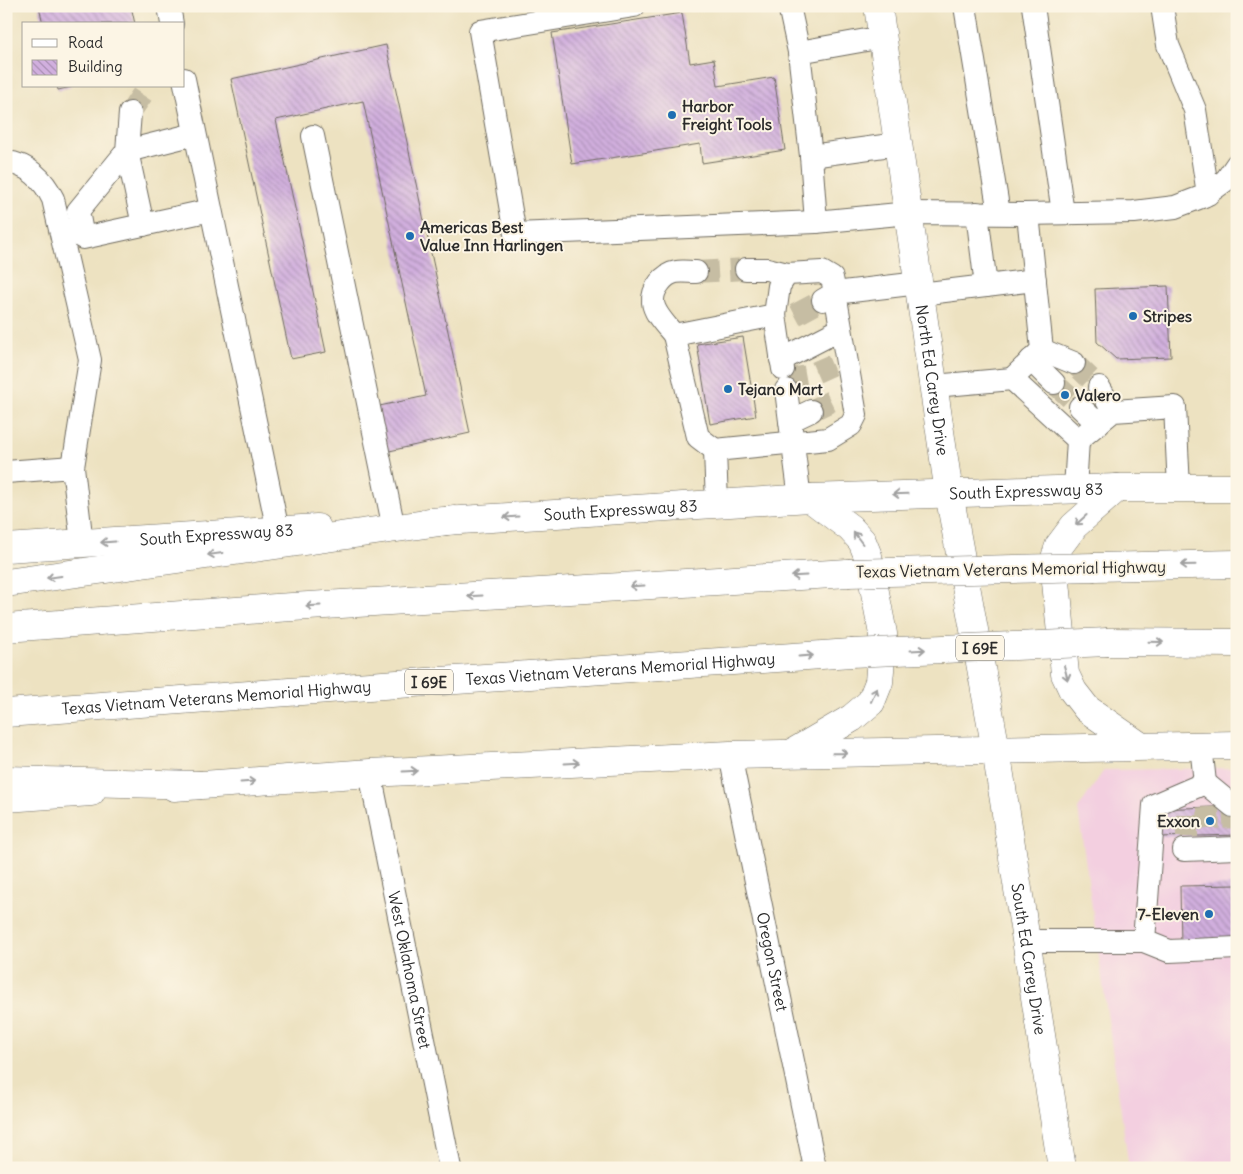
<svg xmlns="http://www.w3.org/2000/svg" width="1243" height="1174" font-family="Delius,sans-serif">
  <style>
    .built { fill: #f3cfe0 }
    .building { fill: url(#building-back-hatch) }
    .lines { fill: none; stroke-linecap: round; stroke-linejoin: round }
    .minor-tunnel { stroke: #c6bda3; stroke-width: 22; stroke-dasharray: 22 11; stroke-linecap: butt }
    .minor-casing { stroke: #6f6b60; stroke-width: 24 }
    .major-casing { stroke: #6f6b60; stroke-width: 29 }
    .highway-casing { stroke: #6f6b60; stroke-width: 29 }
    .minor { stroke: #fff; stroke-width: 22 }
    .major { stroke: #fff; stroke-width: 28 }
    .highway { stroke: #fff; stroke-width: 28 }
    .highway-bridge-casing { stroke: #6f6b60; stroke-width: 29; stroke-linecap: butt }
    .highway-bridge { stroke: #fff; stroke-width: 28 }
    .oneway { stroke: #a0a0a0 }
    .poi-dot { fill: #1f6fb2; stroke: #fcf5e5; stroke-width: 2 }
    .labels { text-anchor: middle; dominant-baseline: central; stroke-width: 4; stroke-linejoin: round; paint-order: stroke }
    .shield { fill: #fcf5e5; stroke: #6a6863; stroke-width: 1 }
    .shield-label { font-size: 15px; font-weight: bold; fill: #2b2b2b }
    .poi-label { font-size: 16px; font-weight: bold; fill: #2b2b2b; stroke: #fcf5e5; text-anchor: start }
    .street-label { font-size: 16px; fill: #2b2b2b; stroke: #fcf5e5 }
  </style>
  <defs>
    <pattern id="building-back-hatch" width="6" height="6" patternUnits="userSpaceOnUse" patternTransform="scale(1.25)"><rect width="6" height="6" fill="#d1afde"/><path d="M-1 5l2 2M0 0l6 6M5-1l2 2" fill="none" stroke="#aa8fb4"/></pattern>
  </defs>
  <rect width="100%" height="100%" fill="#fcf5e5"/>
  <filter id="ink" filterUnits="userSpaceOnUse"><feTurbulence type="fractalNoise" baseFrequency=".02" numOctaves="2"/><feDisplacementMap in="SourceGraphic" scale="10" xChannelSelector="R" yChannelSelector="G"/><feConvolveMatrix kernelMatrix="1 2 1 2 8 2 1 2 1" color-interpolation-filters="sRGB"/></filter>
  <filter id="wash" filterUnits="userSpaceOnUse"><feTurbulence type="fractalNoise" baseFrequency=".0096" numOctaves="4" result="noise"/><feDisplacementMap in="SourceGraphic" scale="20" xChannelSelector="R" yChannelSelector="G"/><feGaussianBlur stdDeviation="1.12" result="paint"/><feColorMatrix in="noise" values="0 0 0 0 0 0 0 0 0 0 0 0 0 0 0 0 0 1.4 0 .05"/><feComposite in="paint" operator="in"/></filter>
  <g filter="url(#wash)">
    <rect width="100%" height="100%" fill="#ede2c1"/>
    <path class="built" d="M1237,768V1168H1129L1078,809L1104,770Z"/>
    <g id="blocks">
      <g class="building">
        <path d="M39,6H131L135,24H43Z"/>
        <path d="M682,13L690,63L714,59L718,86L774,77L785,150L702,163L700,144L572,164L552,33Z"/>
        <path d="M386,45L470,433L385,452L375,407L426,396L363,101L276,120L326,352L291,359L231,79Z"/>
        <path d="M57,86H71V87L58,90Z"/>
        <path d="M1168,286L1171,357L1116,359L1097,342L1095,289Z"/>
        <path d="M743,337L756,416L710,424L697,344Z"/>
        <path d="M1237,806V835L1159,837L1158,809Z"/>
        <path d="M1237,885V943L1181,944L1180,886Z"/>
      </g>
    </g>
  </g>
  <g filter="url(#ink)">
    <use href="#blocks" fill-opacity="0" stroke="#6f6b60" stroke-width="1"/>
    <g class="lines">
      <g class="minor-tunnel">
        <path d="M130,113L148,86"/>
        <path d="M696,272L746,269"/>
        <path d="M795,315L823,300"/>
        <path d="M1074,363L1099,387"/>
        <path d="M784,380L807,376L832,365"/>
        <path d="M1054,383L1080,407"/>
        <path d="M811,411L837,398"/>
        <path d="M1233,806L1235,835"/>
        <path d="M1208,807L1209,836"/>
        <path d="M1187,837V808"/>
      </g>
      <g class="minor-casing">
        <g id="minor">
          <path d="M169,6L172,24"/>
          <path d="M634,6L480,31L515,234L816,222"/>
          <path d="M789,6L799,52L883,37"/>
          <path d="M965,6L999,213"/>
          <path d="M1033,6L1063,213"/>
          <path d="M1162,6L1168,45L1195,110L1208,194"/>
          <path d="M799,52L811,156L816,222L909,213L1024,214L1134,212L1175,207L1204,196L1226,180L1237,164"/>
          <path d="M184,79L278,531"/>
          <path d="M130,113L127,151L143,225"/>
          <path d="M195,134L127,151L78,211L83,238L211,210"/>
          <path d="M313,136L393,524"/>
          <path d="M811,156L898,144"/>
          <path d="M6,162C28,164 44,180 53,199L90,360L73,467"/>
          <path d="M977,213L986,286"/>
          <path d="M746,269H767L787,274"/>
          <path d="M920,294L1035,280"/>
          <path d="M775,315L783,369"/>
          <path d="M674,335C667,326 654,314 653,302C652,289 664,274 676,272C682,271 689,272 696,272"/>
          <path d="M1042,350L1074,363"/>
          <path d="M781,360L841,329"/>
          <path d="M1031,360L1054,383"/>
          <path d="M1012,379L1042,350L1028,214"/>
          <path d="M934,386L1012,379L1078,440L1075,489"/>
          <path d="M1099,387L1113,411"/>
          <path d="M786,390L800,499"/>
          <path d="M1080,407L1098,424"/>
          <path d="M790,421L811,411"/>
          <path d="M1078,440L1113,411L1175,407L1179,488"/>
          <path d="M715,450L698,437L674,335L775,315L779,286L787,274L822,272L832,278L835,293L823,300"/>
          <path d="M6,472L73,467L82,543"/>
          <path d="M717,504L715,450L828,439L851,425L856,415L835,293L919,283"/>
          <path id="s1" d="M730,755L815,1168"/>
          <path id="s2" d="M370,773L450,1168"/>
          <path d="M1205,783L1233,806"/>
          <path d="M1184,850L1237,848"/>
          <path d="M1026,941H1144L1169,951L1237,948"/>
          <path d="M1144,941L1154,805L1205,783L1201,745"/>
        </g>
      </g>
      <g class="major-casing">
        <g id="major">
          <path id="s3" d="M878,6L949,493L996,750L1062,1168"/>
          <path d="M1117,488L1074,526L1059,546L1054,561L1065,674L1073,691L1087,709L1140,746"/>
          <path id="s4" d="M429,522L810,498L1117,488H1237"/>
          <path id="s5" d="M6,548L317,528"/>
          <path d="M794,752L852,718L871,702L879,682L883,634L868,556L862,541L850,528L810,498"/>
          <path d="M174,787L370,773L730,755L1237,745"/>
          <path d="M6,798L91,792"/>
        </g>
      </g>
      <g class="highway-casing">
        <g id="highway">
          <path d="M1095,567L1237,564"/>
          <path d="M6,583L454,520"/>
          <path d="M6,628L276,608L848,573"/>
          <path d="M1108,642L1237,643"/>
          <path id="s6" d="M6,713L383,685L851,653"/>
          <path d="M6,780L199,785"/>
        </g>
      </g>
      <use href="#minor" class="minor"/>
      <use href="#major" class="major"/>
      <use href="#highway" class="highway"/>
      <g class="highway-bridge-casing">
        <g id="highway-bridge">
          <path d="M848,573L1095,567"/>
          <path d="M851,653L1108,642"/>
        </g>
      </g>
      <use href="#highway-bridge" class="highway-bridge"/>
    </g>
    <defs><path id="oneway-shaft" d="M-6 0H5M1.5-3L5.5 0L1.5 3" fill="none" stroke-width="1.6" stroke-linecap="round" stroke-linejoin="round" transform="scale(1.25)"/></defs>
    <g class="oneway">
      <use href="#oneway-shaft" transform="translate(900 494) rotate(178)"/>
      <use href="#oneway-shaft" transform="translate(511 517) rotate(176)"/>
      <use href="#oneway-shaft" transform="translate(1081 520) rotate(138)"/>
      <use href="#oneway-shaft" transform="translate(858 538) rotate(-127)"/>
      <use href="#oneway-shaft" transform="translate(108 542) rotate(176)"/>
      <use href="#oneway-shaft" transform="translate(215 554) rotate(172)"/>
      <use href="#oneway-shaft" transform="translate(1188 565) rotate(179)"/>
      <use href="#oneway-shaft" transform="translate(799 576) rotate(177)"/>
      <use href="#oneway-shaft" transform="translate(54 577) rotate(172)"/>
      <use href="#oneway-shaft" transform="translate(637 586) rotate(177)"/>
      <use href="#oneway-shaft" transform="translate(475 596) rotate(177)"/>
      <use href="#oneway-shaft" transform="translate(313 606) rotate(177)"/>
      <use href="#oneway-shaft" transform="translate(1156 642) rotate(1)"/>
      <use href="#oneway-shaft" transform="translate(918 650) rotate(-3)"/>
      <use href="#oneway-shaft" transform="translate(806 656) rotate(-4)"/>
      <use href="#oneway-shaft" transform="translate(1066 673) rotate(75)"/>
      <use href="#oneway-shaft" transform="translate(874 695) rotate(-66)"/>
      <use href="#oneway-shaft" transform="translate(840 753) rotate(-1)"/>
      <use href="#oneway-shaft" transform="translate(572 763) rotate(-3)"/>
      <use href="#oneway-shaft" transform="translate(410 771) rotate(-3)"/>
      <use href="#oneway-shaft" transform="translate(248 782) rotate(-4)"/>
    </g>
  </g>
  <g class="poi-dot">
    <circle cx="672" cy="115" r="5"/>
    <circle cx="410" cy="236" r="5"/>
    <circle cx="1133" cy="316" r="5"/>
    <circle cx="728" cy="389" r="5"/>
    <circle cx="1065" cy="395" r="5"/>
    <circle cx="1210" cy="821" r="5"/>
    <circle cx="1209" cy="914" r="5"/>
  </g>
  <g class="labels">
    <g class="shield">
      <rect x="956" y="635.5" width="48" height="25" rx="4"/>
      <rect x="405" y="669.5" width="48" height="25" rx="4"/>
    </g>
    <g class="shield-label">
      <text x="980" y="648">I 69E</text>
      <text x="429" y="682">I 69E</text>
    </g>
    <g class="poi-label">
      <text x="682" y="106">Harbor<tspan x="682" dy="18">Freight Tools</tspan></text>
      <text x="420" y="227">Americas Best<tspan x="420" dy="18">Value Inn Harlingen</tspan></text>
      <text x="1143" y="316">Stripes</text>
      <text x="738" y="389">Tejano Mart</text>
      <text x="1075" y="395">Valero</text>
      <text x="1200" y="821" text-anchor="end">Exxon</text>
      <text x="1199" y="914" text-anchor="end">7-Eleven</text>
    </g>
    <g class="street-label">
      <text stroke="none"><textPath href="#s3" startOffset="378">North Ed Carey Drive</textPath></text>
      <text stroke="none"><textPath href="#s4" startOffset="598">South Expressway 83</textPath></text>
      <text stroke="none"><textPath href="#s4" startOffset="192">South Expressway 83</textPath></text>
      <text stroke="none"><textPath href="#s5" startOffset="211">South Expressway 83</textPath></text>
      <text transform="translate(1011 569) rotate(-1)">Texas Vietnam Veterans Memorial Highway</text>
      <text stroke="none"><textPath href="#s6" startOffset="616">Texas Vietnam Veterans Memorial Highway</textPath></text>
      <text stroke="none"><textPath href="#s6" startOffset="211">Texas Vietnam Veterans Memorial Highway</textPath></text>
      <text stroke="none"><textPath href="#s3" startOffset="965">South Ed Carey Drive</textPath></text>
      <text stroke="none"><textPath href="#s1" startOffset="211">Oregon Street</textPath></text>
      <text stroke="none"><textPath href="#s2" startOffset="201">West Oklahoma Street</textPath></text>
    </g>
  </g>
  <rect width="1243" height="1174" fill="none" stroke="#fcf5e5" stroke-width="25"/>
  <rect x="22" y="22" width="162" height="65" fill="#fcf5e5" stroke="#a8a49b"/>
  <rect x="32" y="39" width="25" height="8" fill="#ffffff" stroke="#a8a49b"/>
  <text x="68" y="48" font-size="15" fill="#2b2b2b">Road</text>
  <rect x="32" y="60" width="25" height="15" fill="url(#building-back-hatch)" stroke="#a8a49b"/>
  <text x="68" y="72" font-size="15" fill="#2b2b2b">Building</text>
</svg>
